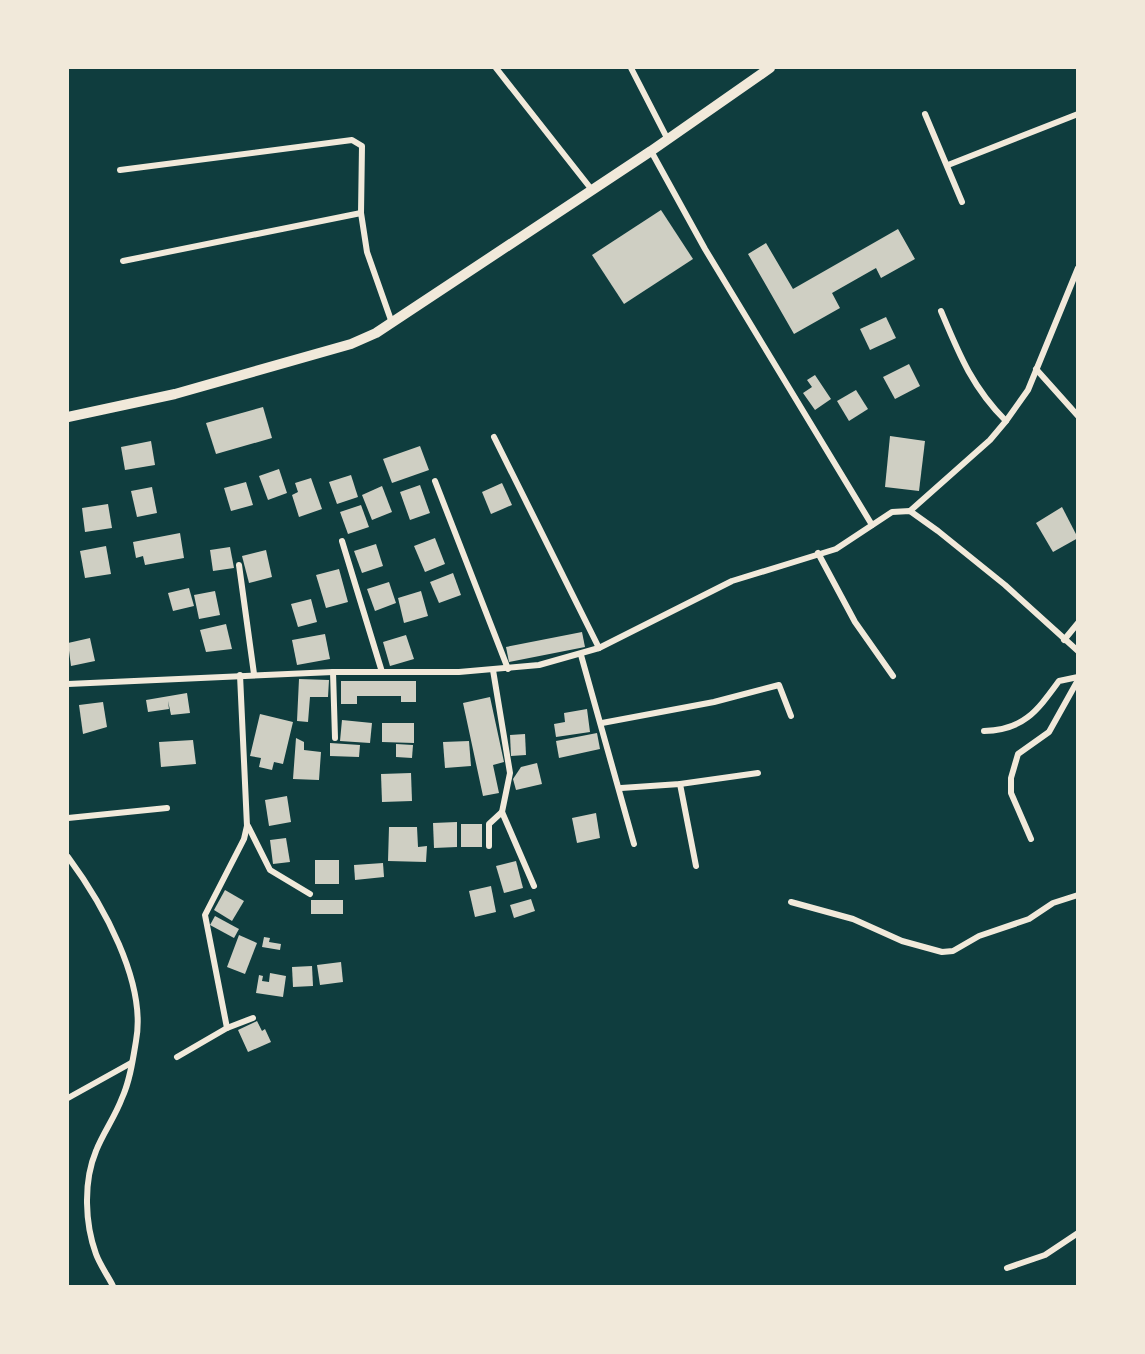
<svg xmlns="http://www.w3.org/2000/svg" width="1145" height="1354" font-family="'Times New Roman',serif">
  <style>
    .building { fill: #cfcfc3 }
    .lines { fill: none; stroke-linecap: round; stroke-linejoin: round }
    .minor { stroke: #f1e9da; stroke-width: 6 }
    .secondary { stroke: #f1e9da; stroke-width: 10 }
  </style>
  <rect width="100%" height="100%" fill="#0f3d3e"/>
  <g class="building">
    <path d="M661,210L693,259L624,304L592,255Z"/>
    <path d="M898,229L915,259L881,278L876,268L832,293L840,308L794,334L748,254L766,243L793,289Z"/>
    <path d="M886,317L896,338L870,350L860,329Z"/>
    <path d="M909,364L920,386L895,399L883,377Z"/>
    <path d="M815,375L831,399L815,410L803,393L812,387L807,380Z"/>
    <path d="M856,390L868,409L849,421L837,401Z"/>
    <path d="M263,407L272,438L216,454L206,423Z"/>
    <path d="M890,436L925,441L919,491L885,487Z"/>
    <path d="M151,441L155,465L125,470L121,447Z"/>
    <path d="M420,446L429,470L392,483L383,459Z"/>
    <path d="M279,469L287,493L268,500L259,476Z"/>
    <path d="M351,475L358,497L337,504L329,482Z"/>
    <path d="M311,478L322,509L299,517L292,495L298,492L295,483Z"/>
    <path d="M246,482L253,505L231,511L224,488Z"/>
    <path d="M502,483L512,505L491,514L482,492Z"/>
    <path d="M420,485L430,513L410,520L400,492Z"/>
    <path d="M382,486L392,512L372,520L362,495Z"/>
    <path d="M152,487L157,513L137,517L131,491Z"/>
    <path d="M108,504L112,528L85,532L82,508Z"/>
    <path d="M361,505L369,527L348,534L340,512Z"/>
    <path d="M1062,507L1078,538L1053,552L1036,523Z"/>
    <path d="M180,533L184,558L145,565L143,556L136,558L133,542Z"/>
    <path d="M435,538L445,564L425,572L414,546Z"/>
    <path d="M376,544L383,566L362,573L354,551Z"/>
    <path d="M106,546L111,574L85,578L80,551Z"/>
    <path d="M230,547L234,568L213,571L210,550Z"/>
    <path d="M266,550L272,577L249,583L242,556Z"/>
    <path d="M339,569L348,602L326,608L316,575Z"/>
    <path d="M453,573L461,595L439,603L430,582Z"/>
    <path d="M389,582L396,603L375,611L367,589Z"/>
    <path d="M189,588L194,606L173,611L168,593Z"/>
    <path d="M215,591L220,615L199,619L194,595Z"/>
    <path d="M421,591L428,616L404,623L398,598Z"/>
    <path d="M311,599L317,622L298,627L291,604Z"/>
    <path d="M226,624L232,649L206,652L200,630Z"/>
    <path d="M582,632L585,647L509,662L506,647Z"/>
    <path d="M325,634L330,659L297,665L292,640Z"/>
    <path d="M406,635L414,659L390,666L383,642Z"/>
    <path d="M90,638L95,661L71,666L68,643Z"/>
    <path d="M299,679L329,680L328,697H310L308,722L297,721Z"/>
    <path d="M341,681H416V702H401V696H357V704H341Z"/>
    <path d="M187,693L190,713L171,715L168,701L169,709L148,712L146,700Z"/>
    <path d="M490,697L504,762L493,765L499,793L483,796L463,703Z"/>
    <path d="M103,702L107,727L83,734L79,705Z"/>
    <path d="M587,709L590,732L556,737L554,724L565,722L564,713Z"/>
    <path d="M260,714L293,722L283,764L274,762L272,770L259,767L261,758L250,756Z"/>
    <path d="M342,720L372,723L370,743L340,741Z"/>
    <path d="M382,723H414V743L382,742Z"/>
    <path d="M597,733L600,749L559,758L556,741Z"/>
    <path d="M525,734L526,755L511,756L510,735Z"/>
    <path d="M296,738L304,742V750L321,752L319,780L293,779Z"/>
    <path d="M193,740L196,764L161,767L159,742Z"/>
    <path d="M469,741L471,766L445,768L443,742Z"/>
    <path d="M330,743L360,745L359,757L330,756Z"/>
    <path d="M396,744L413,745L412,758L396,757Z"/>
    <path d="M537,763L542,784L516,790L513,779L521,767Z"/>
    <path d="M411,773L412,801L382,802L381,774Z"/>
    <path d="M287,796L291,822L269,826L265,800Z"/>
    <path d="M596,813L600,838L577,843L572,818Z"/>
    <path d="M457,822V847L434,848L433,823Z"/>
    <rect x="461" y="824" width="21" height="23"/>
    <path d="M389,827H417L418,847L427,846L426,862L388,861Z"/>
    <path d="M286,838L290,862L273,864L270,840Z"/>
    <rect x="315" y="860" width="24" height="24"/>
    <path d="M516,861L523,888L504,893L496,866Z"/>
    <path d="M383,863L384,877L355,880L354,865Z"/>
    <path d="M491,886L496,912L475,917L469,891Z"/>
    <path d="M225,890L244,901L232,921L214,910Z"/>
    <path d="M531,899L535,911L514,918L510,905Z"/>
    <rect x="311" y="900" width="32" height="14"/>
    <path d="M215,916L239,929L234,938L210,925Z"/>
    <path d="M239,935L257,943L245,974L227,967Z"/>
    <path d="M264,937L270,938L269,942L281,944L280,950L262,947Z"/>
    <path d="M341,962L343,982L320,985L317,965Z"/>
    <path d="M312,966L313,986L293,987L292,967Z"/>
    <path d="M270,973L286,976L283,997L256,993L259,975L263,976L262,981L269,982Z"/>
    <path d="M257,1021L262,1031L265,1029L271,1042L248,1052L238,1030Z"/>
  </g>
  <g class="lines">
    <g class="minor">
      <path d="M496,68L592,190"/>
      <path d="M631,68L667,138"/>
      <path d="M925,114L962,202"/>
      <path d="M651,151L705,249L872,525"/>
      <path d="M948,165L1078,114"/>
      <path d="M120,170L352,140L362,146L361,213L367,252L392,323"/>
      <path d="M123,261L361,213"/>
      <path d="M941,311C959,354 972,387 1006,421"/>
      <path d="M1036,369L1078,416"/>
      <path d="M494,437L599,648"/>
      <path d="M435,481L508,669"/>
      <path d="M910,511L990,440L1006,421L1028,390L1078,268"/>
      <path d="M342,541L382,672"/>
      <path d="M818,553L855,622L893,676"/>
      <path d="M239,565L254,674"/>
      <path d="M1064,640L1078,623"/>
      <path d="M581,655L634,844"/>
      <path d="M493,670L510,773L502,812L534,886"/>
      <path d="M333,672L335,738"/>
      <path d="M68,684L333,672H459L539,665L599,648L732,581L836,549L892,512L910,511L938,531L1005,585L1078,651"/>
      <path d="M602,723L714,702L779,685L791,716"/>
      <path d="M984,731C1024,730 1037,711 1059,681L1078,677"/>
      <path d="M680,784L696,866"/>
      <path d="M621,788L680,784L758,773"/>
      <path d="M68,818L167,808"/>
      <path d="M248,826L270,870L310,894"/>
      <path d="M1031,839L1011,793V778L1018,754L1049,732L1078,680"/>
      <path d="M489,846V824L502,812"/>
      <path d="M68,857C102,903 147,982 136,1041C133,1059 130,1081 122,1098C115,1117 103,1133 96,1151C83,1182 85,1224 96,1254C100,1265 108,1276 113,1286"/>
      <path d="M791,902L853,919L902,941L942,952L953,951L979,936L1029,919L1053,903L1078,895"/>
      <path d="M227,1028L205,915L244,839L247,826L240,675"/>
      <path d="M177,1057L227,1028L253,1018"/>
      <path d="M68,1098L131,1063"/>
      <path d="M1007,1268L1045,1255L1078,1233"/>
    </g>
    <path class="secondary" d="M68,417L175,394L351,344L376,333L651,151L770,68"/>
  </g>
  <rect width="1145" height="1354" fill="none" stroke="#f1e9da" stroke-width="138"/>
</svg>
